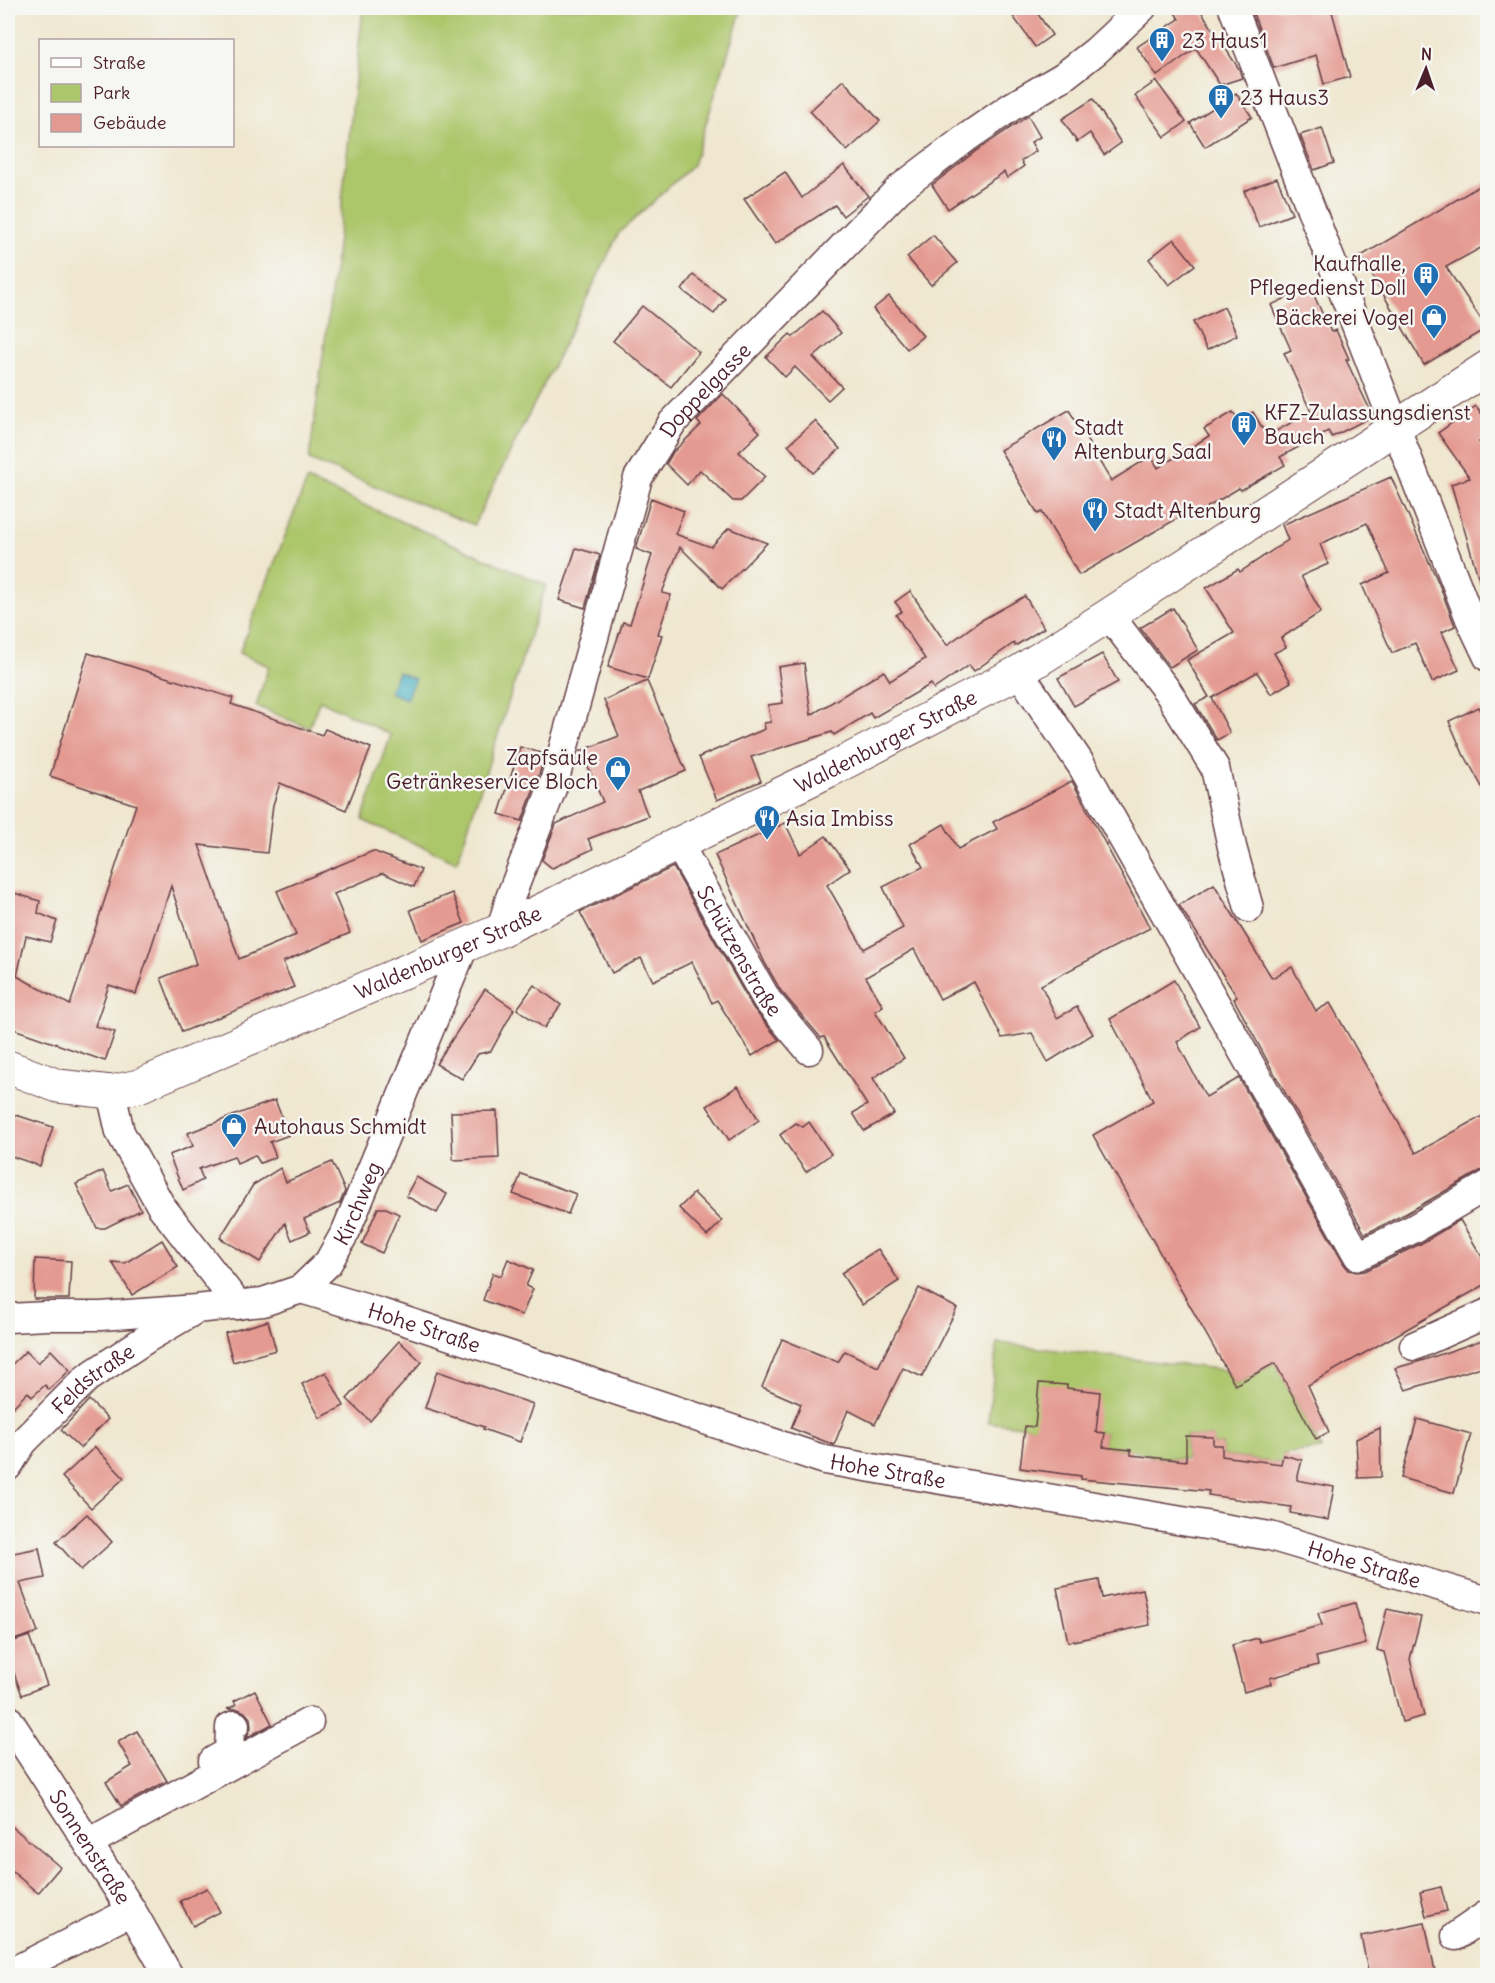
<svg xmlns="http://www.w3.org/2000/svg" width="1495" height="1983" font-family="Delius,sans-serif">
  <style>
    .green { fill: #acc66b; stroke: #7b724b; stroke-width: 1.5 }
    .water { fill: #43afc1; stroke: #466776; stroke-width: 1.5 }
    .building { fill: #e49a91 }
    .lines { fill: none; stroke-linecap: round; stroke-linejoin: round }
    .minor-casing { stroke: #633d44; stroke-width: 31 }
    .major-casing { stroke: #633d44; stroke-width: 35 }
    .minor { stroke: #fff; stroke-width: 28 }
    .major { stroke: #fff; stroke-width: 33 }
    .labels { text-anchor: middle; dominant-baseline: central; stroke-width: 5; stroke-linejoin: round; paint-order: stroke }
    .poi-label { font-size: 21px; fill: #4a1f2b; stroke: #f6f6f2; text-anchor: start }
    .street-label { font-size: 21px; fill: #4a1f2b; stroke: #f6f6f2 }
  </style>
  <rect width="100%" height="100%" fill="#f6f6f2"/>
  <filter id="ink" filterUnits="userSpaceOnUse"><feTurbulence type="fractalNoise" baseFrequency=".0167" numOctaves="2"/><feDisplacementMap in="SourceGraphic" scale="12" xChannelSelector="R" yChannelSelector="G"/><feConvolveMatrix kernelMatrix="1 2 1 2 8 2 1 2 1" color-interpolation-filters="sRGB"/></filter>
  <filter id="wash" filterUnits="userSpaceOnUse"><feTurbulence type="fractalNoise" baseFrequency=".008" numOctaves="4" result="noise"/><feDisplacementMap in="SourceGraphic" scale="24" xChannelSelector="R" yChannelSelector="G"/><feGaussianBlur stdDeviation="1.35" result="paint"/><feColorMatrix in="noise" values="0 0 0 0 0 0 0 0 0 0 0 0 0 0 0 0 0 1.4 0 .05"/><feComposite in="paint" operator="in"/></filter>
  <g filter="url(#wash)">
    <rect width="100%" height="100%" fill="#efe7cf"/>
    <g class="green">
      <path d="M363,8H742L693,165L619,233L474,525L309,460L335,265Z"/>
      <path d="M307,480L546,585L457,862L362,820L391,735L320,700L309,728L256,706L269,666L239,653Z"/>
      <path d="M997,1343L1225,1370L1236,1385L1275,1363L1321,1449L1284,1454L1281,1463L1222,1456V1445H1213V1437L1186,1436V1459L1155,1457L1131,1450L1103,1447L1105,1433L1073,1432L988,1422Z"/>
    </g>
    <path class="water" d="M398,672L415,679L406,699L389,692Z"/>
    <g id="blocks">
      <g class="building">
        <path d="M1007,8H1034L1052,35L1035,47Z"/>
        <path d="M1172,8H1199L1239,69L1242,78L1220,85L1196,48L1157,76L1137,47L1179,19Z"/>
        <path d="M1251,8H1331L1350,77L1324,84L1316,55L1274,68Z"/>
        <path d="M843,80L880,121L847,151L810,111Z"/>
        <path d="M1156,81L1186,122L1165,137L1135,96Z"/>
        <path d="M1236,93L1252,117L1205,147L1190,123Z"/>
        <path d="M1093,99L1121,143L1104,155L1090,133L1077,142L1062,119Z"/>
        <path d="M1028,116L1040,137L1031,142L1036,151L1021,161L1024,166L1007,178L1004,172L948,209L932,185L976,151Z"/>
        <path d="M1322,128L1334,163L1314,170L1300,135Z"/>
        <path d="M844,165L868,196L843,216L835,205L775,244L744,199L785,172L802,198Z"/>
        <path d="M1277,178L1292,214L1259,227L1244,191Z"/>
        <path d="M1488,181V244L1446,267L1487,328L1424,365L1361,256Z"/>
        <path d="M933,235L957,263L931,285L907,257Z"/>
        <path d="M1174,239L1195,265L1169,285L1149,259Z"/>
        <path d="M693,275L725,299L714,314L682,290Z"/>
        <path d="M1310,287L1331,332L1336,330L1349,359L1346,360L1373,416L1332,437L1328,431L1280,457L1285,465L1241,490L1239,488L1195,515L1192,510L1079,575L1042,512L1038,514L1000,450L1069,410L1111,481L1151,456L1158,468L1209,436L1204,429L1233,412L1239,421L1253,412L1267,436L1311,412L1284,353L1291,350L1271,305Z"/>
        <path d="M889,296L923,336L907,349L873,309Z"/>
        <path d="M642,306L699,352L671,387L613,341Z"/>
        <path d="M1224,307L1237,335L1207,350L1193,322Z"/>
        <path d="M822,311L841,333L813,357L842,387L828,400L795,367L785,377L766,357L790,334L793,337Z"/>
        <path d="M723,394L760,432L739,452L765,477L741,501H733L700,470L687,485L666,464L673,452L701,425L697,421Z"/>
        <path d="M1476,406L1488,422V436L1479,442L1488,453V590H1482L1451,484L1470,478L1438,433Z"/>
        <path d="M815,421L840,449L813,473L788,445Z"/>
        <path d="M1391,477L1439,584L1455,626L1442,632L1459,670L1432,682L1415,643L1392,653L1362,585L1389,573L1367,523L1320,544L1328,564L1301,576L1321,612L1281,638L1286,647L1274,653L1291,682L1271,694L1257,672L1212,698L1230,733L1217,740L1195,704L1209,697L1187,660L1234,633L1206,588L1238,569L1240,572L1288,540L1282,525Z"/>
        <path d="M651,498L684,511L675,534L711,547L729,528L767,543L722,589L680,547L662,593L671,595L658,634L662,635L648,679L608,667L623,622L630,624L652,555L636,549Z"/>
        <path d="M576,548L600,555L585,608L559,600Z"/>
        <path d="M910,591L947,645L980,621L1025,596L1044,628L1015,646L1014,643L974,671L969,665L934,689L931,684L873,718L870,713L834,735L832,732L751,757L761,781L717,800L699,757L765,729L764,723L771,722L768,705L783,703L778,667L804,663L811,715L884,671L890,681L925,659L896,615L902,611L895,602Z"/>
        <path d="M1173,608L1198,650L1170,667L1140,628Z"/>
        <path d="M88,653L233,698L231,704L322,735L325,729L371,748L346,810L280,783L273,805L267,853L199,845L239,959L296,935L277,891L373,851L421,870L414,887L383,873L334,894L350,933L283,962L294,987L182,1032L161,978L196,964L171,886L136,994L109,985L95,1026L115,1032L105,1061L8,1027V891L40,901L38,913L57,921L50,942L26,936L17,976L70,1005L136,805L50,776Z"/>
        <path d="M1102,654L1118,682L1074,706L1058,678Z"/>
        <path d="M647,681L686,771L638,791L648,816L588,839L593,849L552,868L542,860L556,824L603,802L581,751L619,736L604,700Z"/>
        <path d="M1479,707L1488,726V798L1465,756H1464L1449,721Z"/>
        <path d="M520,747L545,754L537,781L522,821L499,814Z"/>
        <path d="M1072,781L1150,928L1041,985L1057,1018L1077,1007L1093,1034L1048,1062L1032,1033L1002,1038L974,982L940,999L914,949L866,977L883,1006L875,1011L904,1058L873,1078L894,1114L864,1131L853,1113L867,1105L824,1037L821,1038L781,991L764,961L715,855L785,823L800,854L826,836L850,869L827,885L864,949L903,928L883,887L923,867L910,844L944,824L958,849L997,829L993,822Z"/>
        <path d="M673,867L753,1008L779,1040L752,1056L717,1000L712,1003L692,962L653,981L641,958L612,973L580,912Z"/>
        <path d="M1214,884L1272,978L1292,967L1316,1011L1330,1003L1416,1153L1488,1113V1169L1480,1171L1407,1213L1365,1234L1268,1062L1234,999L1237,997L1179,905Z"/>
        <path d="M452,893L464,923L422,940L410,910Z"/>
        <path d="M1174,980L1200,1027L1177,1042L1206,1097L1239,1078L1344,1264L1349,1270L1357,1272L1365,1271L1422,1243L1460,1220L1488,1267V1283L1308,1385L1329,1432L1316,1439L1275,1363L1235,1385L1093,1135L1153,1101L1110,1019Z"/>
        <path d="M534,985L561,1005L544,1028L517,1009Z"/>
        <path d="M485,989L514,1009L491,1051L478,1054L462,1079L436,1064Z"/>
        <path d="M738,1086L759,1120L729,1140L707,1106Z"/>
        <path d="M275,1100L289,1135L270,1142L276,1157L260,1163L255,1155L237,1163L234,1156L199,1169L203,1180L183,1190L169,1155L193,1146L188,1133Z"/>
        <path d="M497,1111L499,1158L453,1160L451,1112Z"/>
        <path d="M13,1114L53,1127L40,1166L8,1155V1129Z"/>
        <path d="M809,1122L831,1154L806,1172L780,1135L796,1123L803,1127Z"/>
        <path d="M332,1162L345,1191L340,1203L304,1219L310,1232L292,1240L285,1223L260,1262L220,1238L253,1185L280,1168L286,1182Z"/>
        <path d="M103,1171L112,1191L128,1184L141,1210L105,1228H97L76,1184Z"/>
        <path d="M521,1174L576,1194L568,1214L513,1194Z"/>
        <path d="M416,1177L447,1194L437,1213L406,1196Z"/>
        <path d="M694,1193L722,1221L707,1236L679,1208Z"/>
        <path d="M378,1208H386L399,1214L382,1253L362,1244Z"/>
        <path d="M162,1240L178,1267L132,1295L112,1262L125,1263Z"/>
        <path d="M878,1249L899,1281L862,1305L841,1273Z"/>
        <path d="M35,1259L71,1261L69,1299H34Z"/>
        <path d="M508,1259L533,1270L526,1286L533,1289L522,1315L483,1300L493,1273L501,1276Z"/>
        <path d="M919,1288L957,1308L922,1377L903,1368L875,1424L848,1410L834,1445L791,1428L801,1404L762,1387L782,1339L838,1362L845,1351L878,1367Z"/>
        <path d="M268,1321L276,1350L233,1362L225,1333Z"/>
        <path d="M1488,1338V1365L1406,1390L1395,1368L1421,1361Z"/>
        <path d="M399,1341L422,1362L370,1421L347,1399Z"/>
        <path d="M51,1350L70,1370L49,1390L45,1385L32,1397L28,1392L8,1412V1368L26,1351L38,1363Z"/>
        <path d="M437,1371L533,1404L520,1442L483,1429L484,1427L425,1408Z"/>
        <path d="M326,1372L344,1406L320,1418L302,1384Z"/>
        <path d="M1039,1383L1067,1385V1388L1100,1392L1096,1432L1105,1433L1103,1447L1131,1450V1455L1186,1461V1436L1213,1437V1445H1222V1456L1281,1464L1283,1455L1302,1460L1297,1480L1334,1487L1328,1520L1290,1513L1291,1507L1208,1495L1209,1491L1081,1479V1476L1020,1468L1025,1426L1035,1427Z"/>
        <path d="M89,1400L108,1419L80,1448L61,1430Z"/>
        <path d="M1417,1419L1471,1434L1454,1493L1401,1478Z"/>
        <path d="M1380,1428L1381,1477L1358,1478L1356,1439Z"/>
        <path d="M95,1447L124,1478L91,1508L62,1477Z"/>
        <path d="M87,1514L112,1542L81,1570L56,1542Z"/>
        <path d="M39,1548L45,1578L20,1583L38,1632L14,1640L8,1621V1554Z"/>
        <path d="M1099,1580L1102,1598L1143,1589L1150,1625L1068,1642L1057,1588Z"/>
        <path d="M1355,1603L1366,1644L1316,1657L1318,1665L1270,1678L1271,1684L1244,1692L1232,1645L1258,1638L1260,1642L1322,1625L1318,1613Z"/>
        <path d="M1387,1609L1421,1617L1410,1659L1424,1716L1402,1722L1384,1652L1377,1650Z"/>
        <path d="M29,1636L47,1685L22,1695L8,1657V1643Z"/>
        <path d="M255,1690L272,1724L246,1738L251,1728L250,1718L245,1712L238,1709H227L236,1705L234,1701Z"/>
        <path d="M137,1731L167,1781L121,1806L106,1782L132,1766L118,1742Z"/>
        <path d="M8,1823L60,1867L38,1893L8,1868Z"/>
        <path d="M1441,1887L1447,1911L1426,1916L1420,1892Z"/>
        <path d="M207,1888L220,1912L193,1926L180,1901Z"/>
        <path d="M1425,1923L1436,1976H1369L1361,1936Z"/>
      </g>
    </g>
  </g>
  <g filter="url(#ink)">
    <use href="#blocks" fill-opacity="0" stroke="#633d44" stroke-width="1.5"/>
    <g class="lines">
      <g class="minor-casing">
        <g id="minor">
          <path d="M1233,8L1470,619L1488,657"/>
          <path d="M1109,615L1168,692L1215,768L1232,847L1249,908"/>
          <path d="M1019,672L1082,766L1358,1256L1415,1228L1488,1185"/>
          <path id="s1" d="M679,845L767,1000L809,1050"/>
          <path id="s2" d="M501,930L510,898L553,786L638,478L672,423L899,189L966,138L1011,107L1064,76L1096,51L1142,8"/>
          <path d="M111,1092L120,1132L161,1206L238,1305"/>
          <path id="s3" d="M301,1289L381,1313L591,1382L825,1460L1270,1536L1488,1601"/>
          <path id="s4" d="M8,1318L47,1316H101L196,1309L263,1302L301,1289L328,1263L346,1231L464,946"/>
          <path d="M1414,1346L1488,1313"/>
          <path id="s5" d="M8,1466L23,1442L87,1378L146,1339L190,1313"/>
          <path id="s6" d="M8,1719L132,1911L169,1976"/>
          <path d="M215,1772L213,1761L229,1752L230,1727L235,1725"/>
          <path d="M88,1843L309,1722"/>
          <path d="M1456,1936L1488,1914"/>
          <path d="M8,1974L132,1911"/>
        </g>
      </g>
      <g class="major-casing">
        <g id="major">
          <path id="s7" d="M8,1067L58,1086L111,1092L139,1086L501,930L830,770L1019,672L1109,615L1488,367"/>
        </g>
      </g>
      <use href="#minor" class="minor"/>
      <use href="#major" class="major"/>
    </g>
  </g>
  <defs>
    <g id="building-pin" transform="scale(1.35)"><path d="M0 17L-7.5 6A9.5 9.5 0 1 1 7.5 6Z" fill="#1f6fb2" stroke="#f6f6f2"/><path d="M-4-6H4V6H1V3H-1V6H-4ZM-2.5-4.3h1.7v1.8h-1.7ZM.8-4.3h1.7v1.8H.8ZM-2.5-1h1.7V.8h-1.7ZM.8-1h1.7V.8H.8Z" fill="#fff"/></g>
    <g id="shop-pin" transform="scale(1.35)"><path d="M0 17L-7.5 6A9.5 9.5 0 1 1 7.5 6Z" fill="#1f6fb2" stroke="#f6f6f2"/><path d="M-5-2.5h2.3a2.7 3.5 0 0 1 5.4 0H5L5.5 6h-11ZM-1.5-2.5h3a1.5 2.3 0 0 0-3 0Z" fill="#fff"/></g>
    <g id="restaurant-pin" transform="scale(1.35)"><path d="M0 17L-7.5 6A9.5 9.5 0 1 1 7.5 6Z" fill="#1f6fb2" stroke="#f6f6f2"/><path d="M-5-6h1v4h1v-4h1v4h1v-4h1v5L-1.5 .5V6h-2V.5L-5-1ZM5-6V6H3V1.5H1.5Q1.5-4 5-6Z" fill="#fff"/></g>
  </defs>
  <g fill-rule="evenodd">
    <use href="#building-pin" x="1162" y="40"/>
    <use href="#building-pin" x="1221" y="97"/>
    <use href="#building-pin" x="1426" y="275"/>
    <use href="#shop-pin" x="1434" y="317"/>
    <use href="#building-pin" x="1244" y="424"/>
    <use href="#restaurant-pin" x="1054" y="439"/>
    <use href="#restaurant-pin" x="1095" y="510"/>
    <use href="#shop-pin" x="618" y="769"/>
    <use href="#restaurant-pin" x="767" y="818"/>
    <use href="#shop-pin" x="234" y="1126"/>
  </g>
  <g class="labels">
    <g class="poi-label">
      <text x="1182" y="40">23 Haus1</text>
      <text x="1240" y="97">23 Haus3</text>
      <text x="1406" y="263" text-anchor="end">Kaufhalle,<tspan x="1406" dy="24">Pflegedienst Doll</tspan></text>
      <text x="1414" y="317" text-anchor="end">Bäckerei Vogel</text>
      <text x="1264" y="412">KFZ-Zulassungsdienst<tspan x="1264" dy="24">Bauch</tspan></text>
      <text x="1074" y="427">Stadt<tspan x="1074" dy="24">Altenburg Saal</tspan></text>
      <text x="1114" y="510">Stadt Altenburg</text>
      <text x="598" y="757" text-anchor="end">Zapfsäule<tspan x="598" dy="24">Getränkeservice Bloch</tspan></text>
      <text x="786" y="818">Asia Imbiss</text>
      <text x="254" y="1126">Autohaus Schmidt</text>
    </g>
    <g class="street-label">
      <text stroke="none"><textPath href="#s2" startOffset="584">Doppelgasse</textPath></text>
      <text stroke="none"><textPath href="#s7" startOffset="958">Waldenburger Straße</textPath></text>
      <text stroke="none"><textPath href="#s1" startOffset="122">Schützenstraße</textPath></text>
      <text stroke="none"><textPath href="#s7" startOffset="472">Waldenburger Straße</textPath></text>
      <text stroke="none"><textPath href="#s4" startOffset="400">Kirchweg</textPath></text>
      <text stroke="none"><textPath href="#s3" startOffset="129">Hohe Straße</textPath></text>
      <text stroke="none"><textPath href="#s5" startOffset="123">Feldstraße</textPath></text>
      <text stroke="none"><textPath href="#s3" startOffset="615">Hohe Straße</textPath></text>
      <text stroke="none"><textPath href="#s3" startOffset="1101">Hohe Straße</textPath></text>
      <text stroke="none"><textPath href="#s6" startOffset="152">Sonnenstraße</textPath></text>
    </g>
  </g>
  <rect width="1495" height="1983" fill="none" stroke="#f6f6f2" stroke-width="30"/>
  <rect x="39" y="39" width="195" height="108" fill="#f6f6f2" stroke="#b1a0a2" stroke-width="1.5"/>
  <rect x="51" y="58" width="30" height="9" fill="#ffffff" stroke="#b1a0a2" stroke-width="1.5"/>
  <text x="93" y="69" font-size="18" fill="#4a1f2b">Straße</text>
  <rect x="51" y="84" width="30" height="18" fill="#acc66b" stroke="#b1a0a2" stroke-width="1.5"/>
  <text x="93" y="99" font-size="18" fill="#4a1f2b">Park</text>
  <rect x="51" y="114" width="30" height="18" fill="#e49a91" stroke="#b1a0a2" stroke-width="1.5"/>
  <text x="93" y="129" font-size="18" fill="#4a1f2b">Gebäude</text>
  <g transform="translate(1426 69) rotate(2)" stroke="#f6f6f2" stroke-width="4.5" paint-order="stroke">
  <path d="M0-4.5L10 22L0 15L-10 22Z" fill="#4a1f2b"/>
  <text y="-9" font-size="16" font-weight="bold" text-anchor="middle" fill="#4a1f2b">N</text>
  </g>
</svg>
